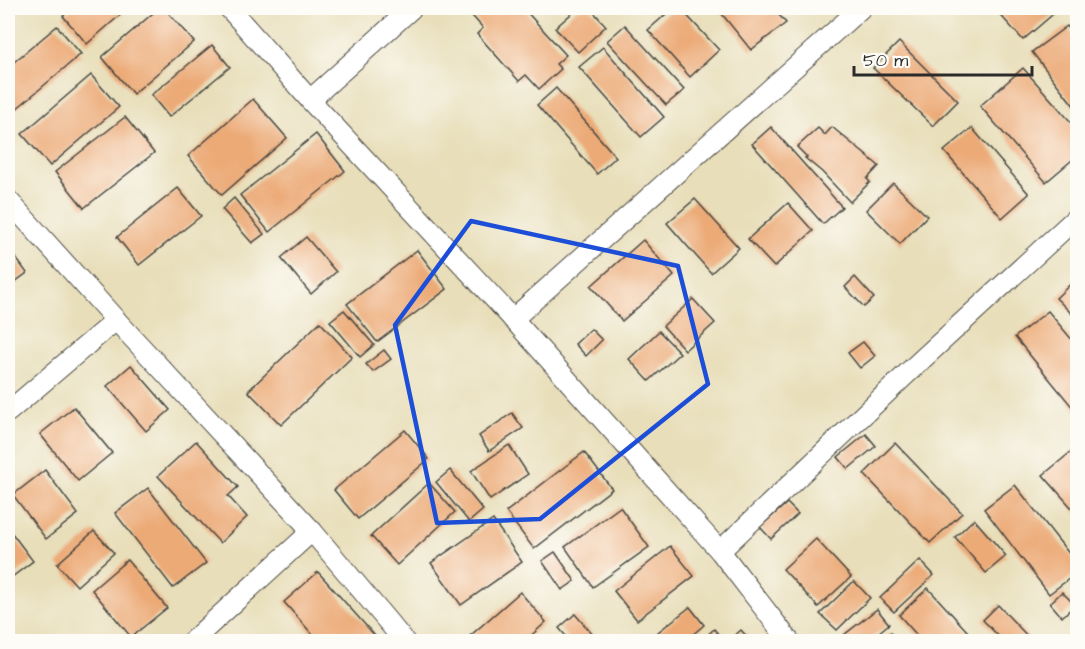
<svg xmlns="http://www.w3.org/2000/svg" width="1085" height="649" font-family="'Architects Daughter',sans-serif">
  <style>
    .building { fill: #ecaa77 }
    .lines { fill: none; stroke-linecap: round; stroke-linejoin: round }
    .street-casing { stroke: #474640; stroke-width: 22 }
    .street { stroke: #fff; stroke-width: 20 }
    .marked { fill: none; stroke: #1d4ed8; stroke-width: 4.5; stroke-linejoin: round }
  </style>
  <rect width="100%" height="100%" fill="#fdfcf7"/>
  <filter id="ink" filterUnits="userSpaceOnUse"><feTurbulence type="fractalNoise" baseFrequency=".0167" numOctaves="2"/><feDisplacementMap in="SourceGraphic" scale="12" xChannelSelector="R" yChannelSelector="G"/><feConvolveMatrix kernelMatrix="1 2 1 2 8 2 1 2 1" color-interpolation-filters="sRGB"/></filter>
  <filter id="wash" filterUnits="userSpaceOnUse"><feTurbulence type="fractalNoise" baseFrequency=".008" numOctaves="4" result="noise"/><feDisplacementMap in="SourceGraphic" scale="24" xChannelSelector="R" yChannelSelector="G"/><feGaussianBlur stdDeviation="1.35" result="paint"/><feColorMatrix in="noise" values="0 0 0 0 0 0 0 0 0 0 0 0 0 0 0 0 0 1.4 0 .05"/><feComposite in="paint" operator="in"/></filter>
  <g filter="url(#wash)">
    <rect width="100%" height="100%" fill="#e8deb9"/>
    <g id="blocks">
      <g class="building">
        <path d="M73,8H128L87,44L63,16Z"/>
        <path d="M159,8H164L194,42L133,94L102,57Z"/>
        <path d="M465,8H523L566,55L556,64L561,69L539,89L526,75L519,81L477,34L483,28Z"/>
        <path d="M578,8H590L606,26L578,52L555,28Z"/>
        <path d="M673,8H680L719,50L690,77L648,30Z"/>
        <path d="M717,8H773L786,23L751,50Z"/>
        <path d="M801,8H815L807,14Z"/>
        <path d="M994,8H1058L1059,9L1023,40Z"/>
        <path d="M625,25L684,90L666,105L607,41Z"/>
        <path d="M57,26L81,54L8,116V67Z"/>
        <path d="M1067,26L1078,40V111L1032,52Z"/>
        <path d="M899,42L958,101L933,126L873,68Z"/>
        <path d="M212,45L230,67L169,117L151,95Z"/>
        <path d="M603,47L664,117L641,137L579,67Z"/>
        <path d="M1023,68L1078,130V155L1046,182L980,106Z"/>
        <path d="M91,75L119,107L50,166L22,134Z"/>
        <path d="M556,88L616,157L597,174L537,105Z"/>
        <path d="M253,99L287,138L222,195L188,156Z"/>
        <path d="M125,117L154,153L84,208L55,172Z"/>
        <path d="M771,127L842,207L823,224L752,144Z"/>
        <path d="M832,127L879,166L867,179L870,182L850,202L822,172L805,158L807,157L797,147L818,128L825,135Z"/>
        <path d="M972,128L1029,194L1002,218L944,151Z"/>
        <path d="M316,134L345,171L269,232L240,195Z"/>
        <path d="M893,183L927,216L900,244L866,210Z"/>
        <path d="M178,188L201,216L139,265L117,237Z"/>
        <path d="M234,198L264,234L252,243L222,209Z"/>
        <path d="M695,199L739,248L711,273L667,223Z"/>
        <path d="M788,203L813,231L774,267L748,239Z"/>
        <path d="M306,237L336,272L311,294L281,258Z"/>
        <path d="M643,240L674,276L622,321L591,286Z"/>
        <path d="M8,247L27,273L8,287Z"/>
        <path d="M417,250L447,289L377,342L347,304Z"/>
        <path d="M855,277L874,298L864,307L845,287Z"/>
        <path d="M1078,277V320L1056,298Z"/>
        <path d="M693,299L715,323L685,350L663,326Z"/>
        <path d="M344,310L374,345L360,357L330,321Z"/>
        <path d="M1048,311L1078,347V414L1015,337Z"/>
        <path d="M320,322L352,357L281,425L248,391Z"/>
        <path d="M591,329L602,340L586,356L575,344Z"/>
        <path d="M659,331L680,353L649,381L629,359Z"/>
        <path d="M863,342L875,356L860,368L848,353Z"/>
        <path d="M384,350L391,359L373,372L366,364Z"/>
        <path d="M131,365L170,410L146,431L107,386Z"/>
        <path d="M74,407L112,453L78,481L40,434Z"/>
        <path d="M512,413L523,428L489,451L479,436Z"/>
        <path d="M405,430L429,459L358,519L334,490Z"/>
        <path d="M866,434L876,446L848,469L838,457Z"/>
        <path d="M196,441L238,487L228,496L247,517L220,543L158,476Z"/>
        <path d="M895,443L962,513L930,543L864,474Z"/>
        <path d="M509,445L528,474L490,500L471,471Z"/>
        <path d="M1078,446V515L1043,475Z"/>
        <path d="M584,452L612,489L534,549L506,512Z"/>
        <path d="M45,470L78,514L46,539L13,495Z"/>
        <path d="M450,470L483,510L469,522L436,482Z"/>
        <path d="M429,483L455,512L397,565L371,536Z"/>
        <path d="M1015,485L1078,565V572L1049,594L984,509Z"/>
        <path d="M148,488L206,563L173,588L115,513Z"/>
        <path d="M787,503L798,514L771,539L760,527Z"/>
        <path d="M620,507L649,547L593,587L565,547Z"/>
        <path d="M974,519L1006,556L986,573L955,537Z"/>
        <path d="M493,520L522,562L461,605L431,563Z"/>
        <path d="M8,528L33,561L8,580Z"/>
        <path d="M94,531L114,553L77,586L57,564Z"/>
        <path d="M816,539L851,577L818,607L783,569Z"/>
        <path d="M670,546L694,576L637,620L614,591Z"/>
        <path d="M555,552L575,581L562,590L542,561Z"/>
        <path d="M127,560L167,608L131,637L92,590Z"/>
        <path d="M920,560L934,575L894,612L880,598Z"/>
        <path d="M318,572L376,637L372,642H319L284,602Z"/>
        <path d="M854,581L870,598L837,630L820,614Z"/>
        <path d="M928,588L977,642H923L899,615Z"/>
        <path d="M520,592L546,622L524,642H463Z"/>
        <path d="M1062,592L1075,605L1062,617L1050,603Z"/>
        <path d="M998,605L1033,642H1004L983,620Z"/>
        <path d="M690,607L704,625L684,642H666L658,632Z"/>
        <path d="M877,609L889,624L867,642H849L844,635Z"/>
        <path d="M575,614L599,642H571L559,628Z"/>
        <path d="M714,629L725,642H700Z"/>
        <path d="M741,630L752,642H727Z"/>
        <path d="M891,632L898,642H878Z"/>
      </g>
    </g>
  </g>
  <g filter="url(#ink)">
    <use href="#blocks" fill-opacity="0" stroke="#474640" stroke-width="1.5"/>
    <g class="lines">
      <g class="street-casing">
        <g id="street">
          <path d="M229,8L310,100L513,319L720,551L790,642"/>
          <path d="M310,100L412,8"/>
          <path d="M8,200L116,320L312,531L405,642"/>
          <path d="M513,319L861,8"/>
          <path d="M8,412L116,320"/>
          <path d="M720,551L917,364L1078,216"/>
          <path d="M191,642L312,531"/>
        </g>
      </g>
      <use href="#street" class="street"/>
    </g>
  </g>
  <path class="marked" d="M471,221L678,266L708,384L540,519L437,523L395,325Z"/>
  <rect width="1085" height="649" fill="none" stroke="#fdfcf7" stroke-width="30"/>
  <path d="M854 66v9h178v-9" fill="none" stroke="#2b2b2b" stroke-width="3"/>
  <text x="863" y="66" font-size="18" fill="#2b2b2b" stroke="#fdfcf7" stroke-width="4.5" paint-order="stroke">50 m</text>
</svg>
